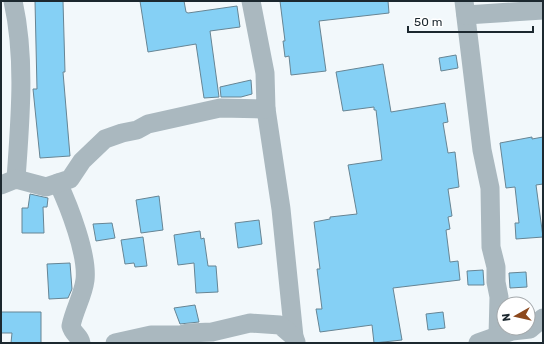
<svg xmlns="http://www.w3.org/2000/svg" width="544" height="344" font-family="Rubik,sans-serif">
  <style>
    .building { fill: #85d0f5; stroke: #678594 }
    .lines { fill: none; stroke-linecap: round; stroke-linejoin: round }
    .minor { stroke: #aab8bf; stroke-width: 19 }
  </style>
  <rect width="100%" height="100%" fill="#f2f8fb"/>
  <g class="building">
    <path d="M35,1H63L65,72H63L70,156L40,158L33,89H37Z"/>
    <path d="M140,1H184L186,12L188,13L237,6L240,27L210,31L219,97L204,98L196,44L148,52Z"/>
    <path d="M280,1H388L389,13L319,21L326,71L291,75L289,56L285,57L283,41H285Z"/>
    <path d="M456,55L458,68L441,71L439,58Z"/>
    <path d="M383,64L391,112L445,103L448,122L443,123L448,153L455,152L459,187L448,189L452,216L448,217L450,229L446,230L450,262L458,261L460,280L393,288L402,340L374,343L372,325L320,332L316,309H322L317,269H320L314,222L330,219V217L357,214L348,165L382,160L376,110H374V107L343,111L336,72Z"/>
    <path d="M251,80L252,94L241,97H221L220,87Z"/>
    <path d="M532,137V139L543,137V184L536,185L543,237L516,239L515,223H519L515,187L506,188L500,143Z"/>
    <path d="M30,194L48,198L47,207H43L44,233H22V208H28Z"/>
    <path d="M159,196L163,230L141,233L136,200Z"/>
    <path d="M259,220L262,244L238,248L235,223Z"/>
    <path d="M112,223L115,238L96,241L93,224Z"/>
    <path d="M200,231L201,239L204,238L208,266H216L218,292L196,293L194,263L178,265L174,235Z"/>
    <path d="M143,237L147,266L135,267L134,263L125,264L121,240Z"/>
    <path d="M70,263L72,289L68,298L49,299L47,264Z"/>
    <path d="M483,270L484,285H468L467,271Z"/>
    <path d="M526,272L527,287L510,288L509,273Z"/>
    <path d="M195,305L199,322L180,324L174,308Z"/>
    <path d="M1,312H41V343H11L12,333H1Z"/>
    <path d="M443,312L445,328L428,330L426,314Z"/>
  </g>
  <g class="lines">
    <g class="minor">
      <path d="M13,1C26,59 20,121 16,179"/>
      <path d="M464,1L482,150L490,188L491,247L496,267V282L499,297L498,336"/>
      <path d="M466,15L543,10"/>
      <path d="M266,109L281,209L294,337"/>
      <path d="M58,183C69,206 88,255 85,280C83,296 74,310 71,326C73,334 80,336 81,343"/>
      <path d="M1,185L16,179L46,187L70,179L82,161L105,139L122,133L137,130L148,124L220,108L266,109L265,73L251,1"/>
      <path d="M115,343L151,335H181L188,333L212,332L250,323L280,325L294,337L296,342"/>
      <path d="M478,343L512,331L530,329L543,318"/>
    </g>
  </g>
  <rect width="544" height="344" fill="none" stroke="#1c282f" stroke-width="4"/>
  <g transform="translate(516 316) rotate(262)"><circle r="19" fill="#ffffff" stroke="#a4a9ac"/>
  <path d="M0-3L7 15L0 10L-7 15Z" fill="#8c481c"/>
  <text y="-6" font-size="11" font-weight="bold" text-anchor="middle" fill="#1c282f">N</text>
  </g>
  <path d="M408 26v6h125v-6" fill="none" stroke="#1c282f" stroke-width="2"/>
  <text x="414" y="26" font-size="12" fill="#1c282f" stroke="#ffffff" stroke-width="3" paint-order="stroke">50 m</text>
</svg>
